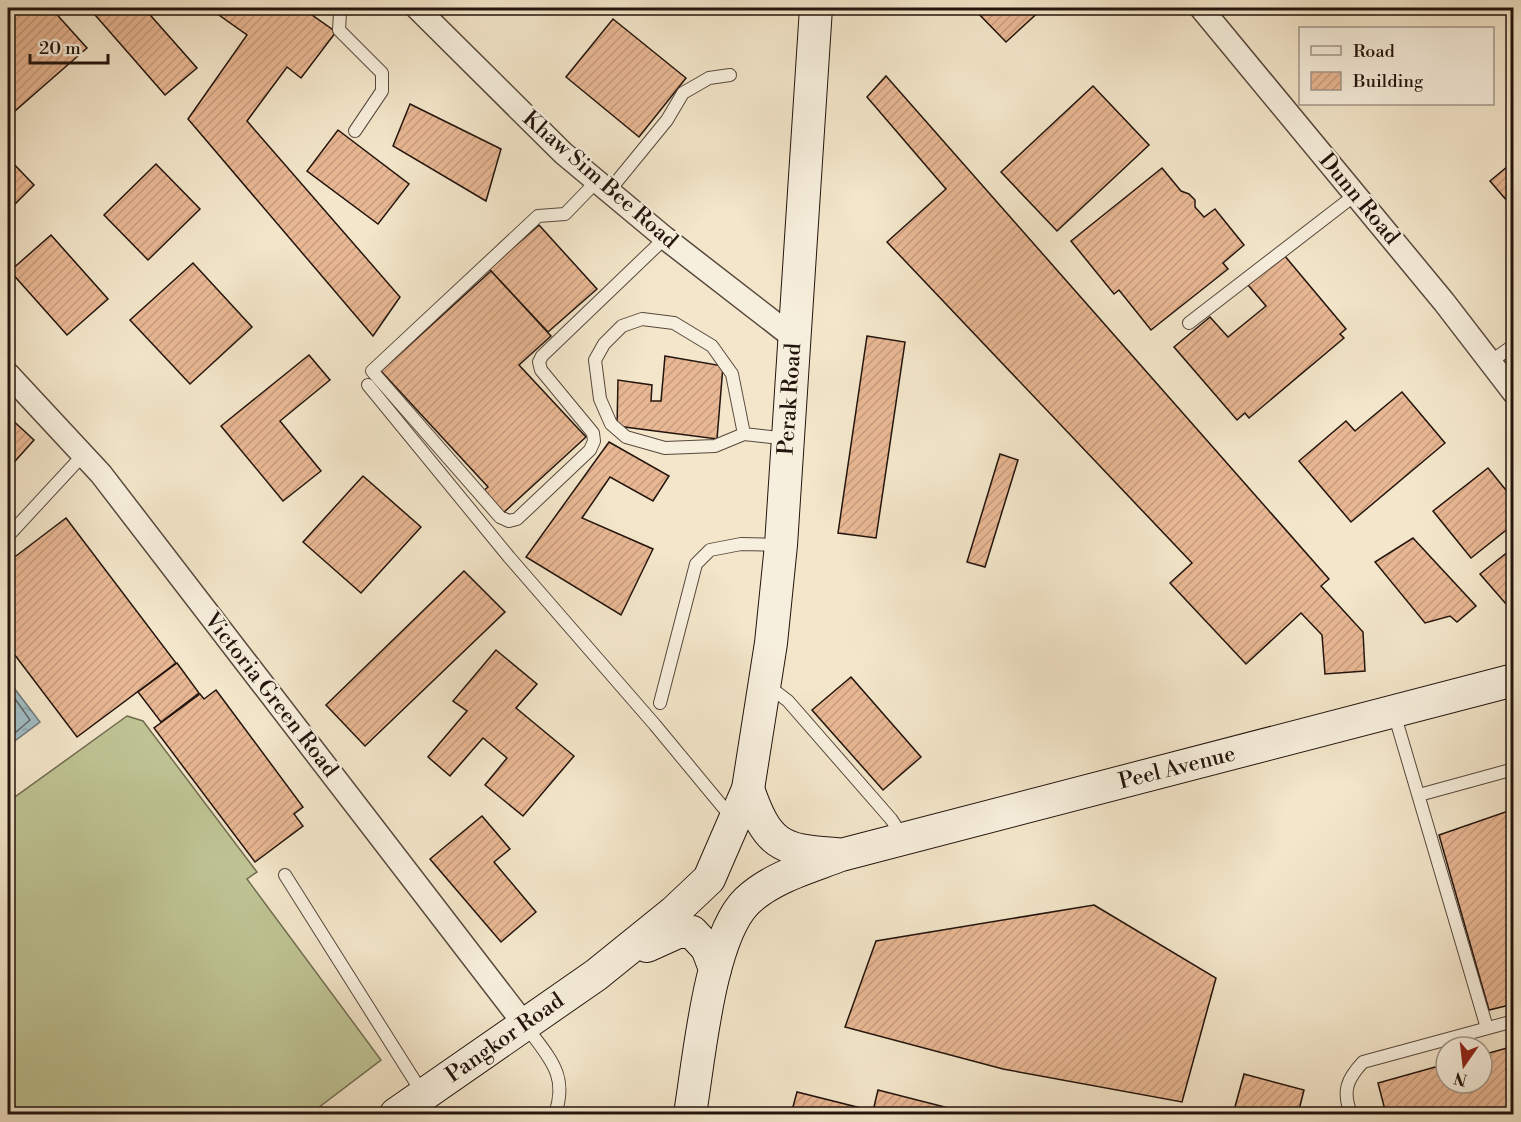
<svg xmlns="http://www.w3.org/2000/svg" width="1521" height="1122" font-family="'Libre Bodoni',serif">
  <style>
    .grass { fill: #bfc494; stroke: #716c50; stroke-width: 1.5 }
    .water { fill: url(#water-ripples); stroke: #6f797a; stroke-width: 1.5 }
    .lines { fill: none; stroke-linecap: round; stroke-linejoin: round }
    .shore { stroke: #626868; stroke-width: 1.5 }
    .building { fill: url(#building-hatch); stroke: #23140d; stroke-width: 1.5 }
    .service-casing { stroke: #57483c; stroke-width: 14 }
    .minor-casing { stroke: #57483c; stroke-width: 25 }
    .secondary-casing { stroke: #23140d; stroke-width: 34 }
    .service { stroke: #f7efdd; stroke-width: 12 }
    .minor { stroke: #f7efdd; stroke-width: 22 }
    .secondary { stroke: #f7efdd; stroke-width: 32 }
    .labels { text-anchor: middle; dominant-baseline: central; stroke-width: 4.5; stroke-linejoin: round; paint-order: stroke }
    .street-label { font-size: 22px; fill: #23140d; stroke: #f7efdd }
  </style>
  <defs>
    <pattern id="water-ripples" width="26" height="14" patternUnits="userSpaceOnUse" patternTransform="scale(1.5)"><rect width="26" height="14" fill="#a1bcc2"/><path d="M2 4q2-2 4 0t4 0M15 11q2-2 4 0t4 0" fill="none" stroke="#8aa1a6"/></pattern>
    <pattern id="building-hatch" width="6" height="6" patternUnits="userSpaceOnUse" patternTransform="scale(1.5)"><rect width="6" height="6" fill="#e8b793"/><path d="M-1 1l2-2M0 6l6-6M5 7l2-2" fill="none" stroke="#c79c7e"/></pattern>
  </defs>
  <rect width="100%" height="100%" fill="#f3e6ca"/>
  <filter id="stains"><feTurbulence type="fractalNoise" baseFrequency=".00333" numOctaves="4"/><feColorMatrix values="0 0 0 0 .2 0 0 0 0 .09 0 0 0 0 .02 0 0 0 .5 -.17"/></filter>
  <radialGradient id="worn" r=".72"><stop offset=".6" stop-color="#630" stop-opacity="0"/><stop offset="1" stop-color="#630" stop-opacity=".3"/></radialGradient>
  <path class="grass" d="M127,716L143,721L257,872L247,879L381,1060L310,1114H21L8,1097V802Z"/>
  <path class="water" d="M8,680L40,722L8,746Z"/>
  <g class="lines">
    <path class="shore" d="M8,689L30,720L8,739"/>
  </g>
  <g class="building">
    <path d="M8,8H51L87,48L8,117Z"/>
    <path d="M89,8H144L197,68L165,95Z"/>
    <path d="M209,8H302L336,32L301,78L287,67L247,121L400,297L373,336L188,119L247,35Z"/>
    <path d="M978,8H1043L1006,42L975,10Z"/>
    <path d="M613,19L686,78L639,137L566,77Z"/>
    <path d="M886,76L1329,579L1321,586L1363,632L1365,671L1325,674L1322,635L1301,613L1246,664L1170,583L1192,563L887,242L946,189L867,97Z"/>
    <path d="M1093,86L1149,145L1057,231L1001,172Z"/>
    <path d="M410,104L501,149L486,201L393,146Z"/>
    <path d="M338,130L409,184L378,224L307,171Z"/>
    <path d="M8,158L34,185L8,211Z"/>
    <path d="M1514,161V209L1490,181Z"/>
    <path d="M156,164L200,209L148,260L104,215Z"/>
    <path d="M1162,168L1181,191L1189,194L1195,200V207L1204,217L1215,209L1244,245L1223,263L1228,269L1151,330L1119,290L1114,294L1071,241Z"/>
    <path d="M539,225L597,289L548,332L489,269Z"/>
    <path d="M51,235L108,299L67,335L10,271Z"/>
    <path d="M1284,255L1346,329L1340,334L1344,338L1249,418L1245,413L1237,420L1174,347L1210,317L1228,337L1266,306L1248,285Z"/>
    <path d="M193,263L252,327L190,384L130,320Z"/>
    <path d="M491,271L551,336L519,365L586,437L502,514L481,493L488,487L381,371Z"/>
    <path d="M867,336L905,342L876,538L838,533Z"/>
    <path d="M309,355L330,380L280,421L321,471L283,501L221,426Z"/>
    <path d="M665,356L723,366L717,439L617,426L618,380L652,385L651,401H661Z"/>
    <path d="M1402,392L1445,443L1351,522L1299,461L1346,421L1355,431Z"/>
    <path d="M8,416L34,440L8,469Z"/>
    <path d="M609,442L669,476L653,501L610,477L582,518L653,549L621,615L526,557Z"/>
    <path d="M1000,454L1018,460L985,567L967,562Z"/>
    <path d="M1488,468L1514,500V524L1471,558L1433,511Z"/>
    <path d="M363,476L421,527L361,593L303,542Z"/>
    <path d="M66,518L176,663L77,737L8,646V562Z"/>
    <path d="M1413,538L1476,606L1457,622L1450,616L1425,623L1375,562Z"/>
    <path d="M1514,547V602L1506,604L1480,574Z"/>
    <path d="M464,571L505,612L365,746L326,705Z"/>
    <path d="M496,650L537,684L516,708L574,756L523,816L485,785L507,758L483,738L450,776L428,757L467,711L453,701Z"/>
    <path d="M177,663L199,693L161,722L138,692Z"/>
    <path d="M851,677L921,757L883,790L812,710Z"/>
    <path d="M216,690L303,807L294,814L303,826L255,862L154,728L200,694L204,699Z"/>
    <path d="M1514,809V1004L1489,1010L1439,835Z"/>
    <path d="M482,816L510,849L494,862L536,912L501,942L430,859Z"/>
    <path d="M1094,905L1216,978L1182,1102L1003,1069L845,1027L876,941Z"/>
    <path d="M1514,1046V1114H1386L1378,1083L1446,1064V1083H1482V1055Z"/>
    <path d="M1244,1074L1304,1090L1298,1114H1233Z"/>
    <path d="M878,1090L972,1114H791L797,1092L873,1111Z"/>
  </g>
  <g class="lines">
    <g class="service-casing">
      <g id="service">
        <path d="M345,8L340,12L339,30L382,73V91L355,131"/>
        <path d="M597,181L565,214L538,216L372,371L500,517L509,521L517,519L590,450L594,441L593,433L541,370L539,362L542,356L665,238"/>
        <path d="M609,191L667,120L683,93L709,78L730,75"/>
        <path d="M1189,323L1355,195"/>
        <path d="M1490,362L1514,345"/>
        <path d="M368,385L509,557L655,725L732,818"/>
        <path d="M744,434L732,374L712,346L674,323L642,319L622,326L604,344L595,360L600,399L611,424L626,437L665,448L715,446L744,434L788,439"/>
        <path d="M8,536L83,455"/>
        <path d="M767,685L788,701L891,819L903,837"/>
        <path d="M660,703L696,564L710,550L741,544L781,545"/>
        <path d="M1394,713L1487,1028"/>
        <path d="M1419,795L1514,769"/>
        <path d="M285,875L423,1094"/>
        <path d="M526,1026C548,1057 569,1074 555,1114"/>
        <path d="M1351,1114C1342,1091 1347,1079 1363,1062L1514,1021"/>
      </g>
    </g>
    <g class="minor-casing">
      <g id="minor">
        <path d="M417,8L563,153L665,238L794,338"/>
        <path d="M1201,8L1444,302L1514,393"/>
        <path d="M8,374L101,474L525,1025"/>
      </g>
    </g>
    <g class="secondary-casing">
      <g id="secondary">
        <path d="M748,789C767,843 779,851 836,854"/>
        <path d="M647,946L678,932H692L707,948L715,969"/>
        <path d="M396,1114L596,975L674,912L709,879L748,789L771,643L781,545L816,8"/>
        <path d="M690,1114C699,1061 709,938 747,901C772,877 810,867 841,855L1514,680"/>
      </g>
    </g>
    <use href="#service" class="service"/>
    <use href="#minor" class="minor"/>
    <use href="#secondary" class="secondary"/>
  </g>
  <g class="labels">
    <g class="street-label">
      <text transform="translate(600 180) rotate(41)">Khaw Sim Bee Road</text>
      <text transform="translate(1359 199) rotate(50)">Dunn Road</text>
      <text transform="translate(790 399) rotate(-86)">Perak Road</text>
      <text transform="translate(271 695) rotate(52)">Victoria Green Road</text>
      <text transform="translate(1177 768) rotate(-14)">Peel Avenue</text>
      <text transform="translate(505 1038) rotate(-35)">Pangkor Road</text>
    </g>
  </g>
  <rect width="1521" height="1122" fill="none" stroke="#f3e6ca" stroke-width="30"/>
  <rect x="9" y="9" width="1503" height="1104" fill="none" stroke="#23140d" stroke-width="3"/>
  <rect x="15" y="15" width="1491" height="1092" fill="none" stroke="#23140d" stroke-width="1.5"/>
  <rect x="1299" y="27" width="195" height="78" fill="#f7efdd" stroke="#a2978a" stroke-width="1.5"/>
  <rect x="1311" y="46" width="30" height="9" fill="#f7efdd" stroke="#a2978a" stroke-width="1.5"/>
  <text x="1353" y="57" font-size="18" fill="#23140d">Road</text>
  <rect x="1311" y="72" width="30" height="18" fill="url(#building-hatch)" stroke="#a2978a" stroke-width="1.5"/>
  <text x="1353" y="87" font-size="18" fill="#23140d">Building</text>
  <g transform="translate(1464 1065) rotate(194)"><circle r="28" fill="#f7efdd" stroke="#a2978a" stroke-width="1.5"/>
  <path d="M0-4.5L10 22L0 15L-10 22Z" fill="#8f2418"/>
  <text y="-9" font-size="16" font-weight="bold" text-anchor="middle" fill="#23140d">N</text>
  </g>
  <path d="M30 54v9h78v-9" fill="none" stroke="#23140d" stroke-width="3"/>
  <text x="39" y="54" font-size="18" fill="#23140d" stroke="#f7efdd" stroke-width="4.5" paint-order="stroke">20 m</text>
  <rect width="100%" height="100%" filter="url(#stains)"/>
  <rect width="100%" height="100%" fill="url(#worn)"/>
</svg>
